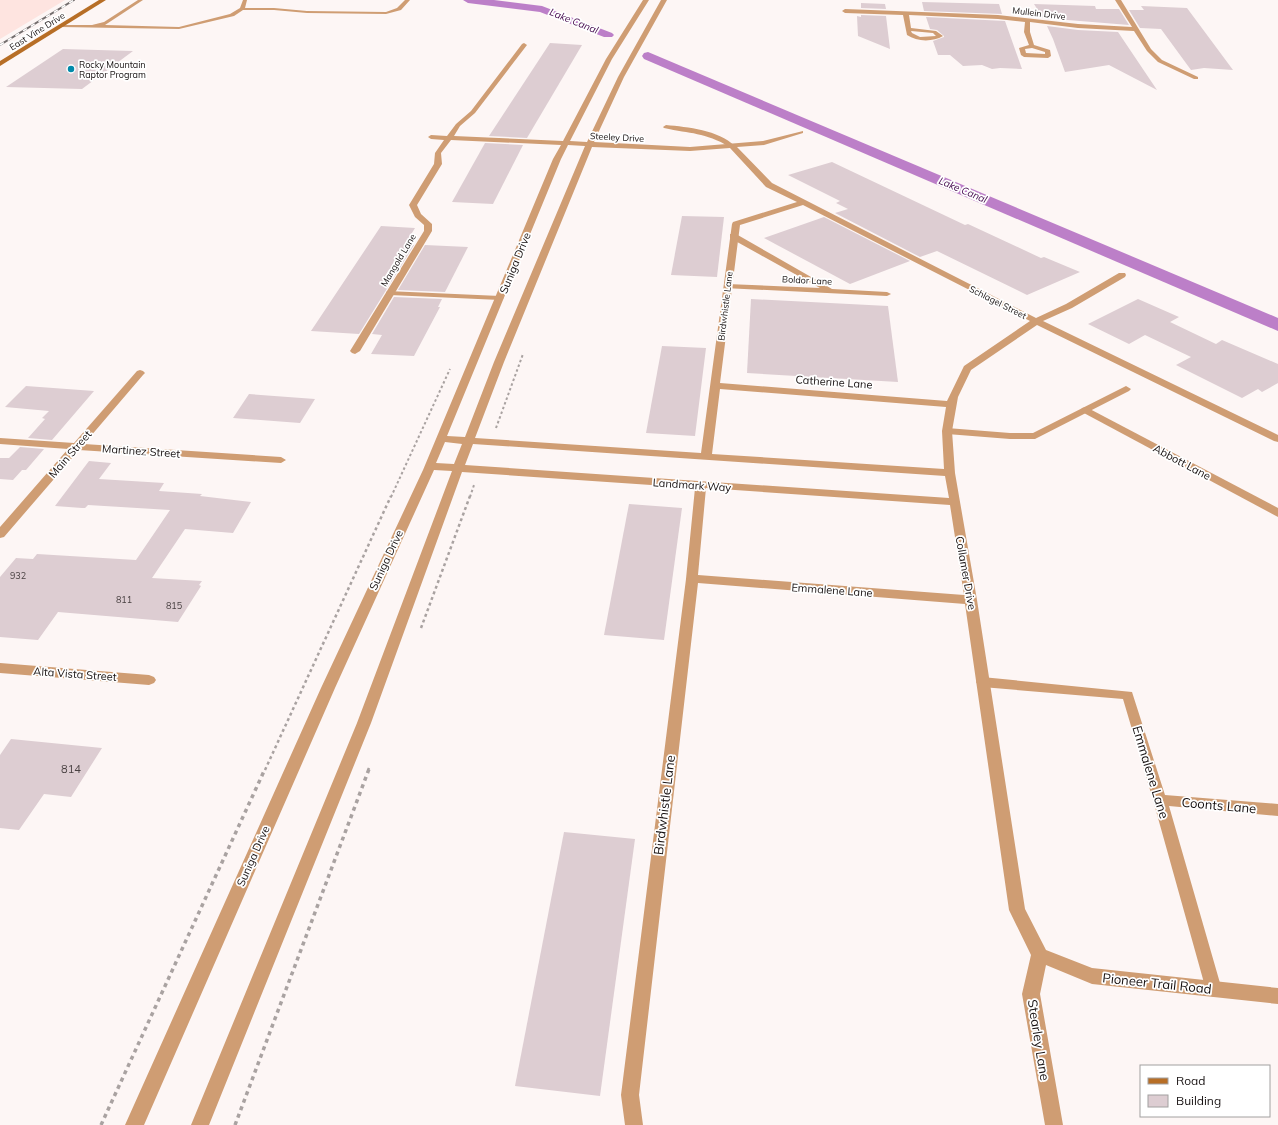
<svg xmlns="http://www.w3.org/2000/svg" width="1278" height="1125" font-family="Mulish,sans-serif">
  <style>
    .built { fill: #fee4e0 }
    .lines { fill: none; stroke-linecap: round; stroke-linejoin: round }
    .canal { fill: #bc7fc8; fill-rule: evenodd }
    .building { fill: #ddcdd2 }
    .path-far2 { stroke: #a9a2a1; stroke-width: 2; stroke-dasharray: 2.5 2.5; stroke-linecap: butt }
    .path-far1 { stroke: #a9a2a1; stroke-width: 2.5; stroke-dasharray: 3 3; stroke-linecap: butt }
    .path { stroke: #a9a2a1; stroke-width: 3.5; stroke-dasharray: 4 4; stroke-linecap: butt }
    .service { fill: #cf9d73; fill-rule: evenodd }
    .minor { fill: #cf9d73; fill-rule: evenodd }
    .secondary { fill: #b76e26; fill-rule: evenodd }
    .rail-casing { stroke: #736d6d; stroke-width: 2 }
    .rail { stroke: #fff; stroke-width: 1.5; stroke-dasharray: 4.5; stroke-linecap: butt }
    .poi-dot { fill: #018aaa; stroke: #fff; stroke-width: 1.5 }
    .labels { text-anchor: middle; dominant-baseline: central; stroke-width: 3.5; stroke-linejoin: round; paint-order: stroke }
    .far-street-label { font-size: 9px; fill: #171111; stroke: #fff }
    .far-poi-label { font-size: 9px; fill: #171111; stroke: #fff; text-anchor: start }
    .number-label { font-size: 9px; fill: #484041 }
    .far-water-label { font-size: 10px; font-style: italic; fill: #42074c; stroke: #fff }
    .street-label { font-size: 11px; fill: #171111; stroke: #fff }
    .near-number-label { font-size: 11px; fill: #484041 }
    .near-street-label { font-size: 13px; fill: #171111; stroke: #fff }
  </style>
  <rect width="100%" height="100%" fill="#fdf6f5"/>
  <path class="built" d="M0,0H65L0,39Z"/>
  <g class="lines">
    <g class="canal">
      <path d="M463,0H494L542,6L612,33L614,35L612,37H604L540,12L468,3Z"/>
      <path d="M648,52L1278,318V331L644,59L642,56L644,53Z"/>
    </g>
  </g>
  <g class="building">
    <path d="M922,2L999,4L1002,14L924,11Z"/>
    <path d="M861,3L885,4L886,9L861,8Z"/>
    <path d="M1034,4L1095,6L1096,9H1119L1129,25L1043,18Z"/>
    <path d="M1141,6L1187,8L1233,70L1204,68L1191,70L1161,29L1140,28L1129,10H1144Z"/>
    <path d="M861,15L886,16L890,49L858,36L857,16L861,17Z"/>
    <path d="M926,17L1005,21L1022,69L1000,68L992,69L982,65L963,66L950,55H938L933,41L944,37V36L937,30L930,29Z"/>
    <path d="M1047,26L1078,30L1118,32L1157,90L1109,65L1065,72L1053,39Z"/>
    <path d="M550,43L582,45L527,138L489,136Z"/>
    <path d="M63,49L133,51L82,89L6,87Z"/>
    <path d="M485,143L523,145L493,204L452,202Z"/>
    <path d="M832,162L965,225L968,224L1041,258L1044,257L1080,272L1027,295L937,251L920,257L835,213L848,209L836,203L840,201L788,175Z"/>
    <path d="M682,216L724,217L717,277L671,275Z"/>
    <path d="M824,217L910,261L850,284L764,238Z"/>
    <path d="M381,226L415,228L405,244L414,245L359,334L311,331Z"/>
    <path d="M425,245L468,247L445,292L398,290Z"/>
    <path d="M394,297L442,299L438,307H440L414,356L371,354L382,335L372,334Z"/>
    <path d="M751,299L888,306L898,382L747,373Z"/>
    <path d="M1138,299L1179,317L1170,322L1216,344L1222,340L1278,364V383L1262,392L1258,389L1242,398L1176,365L1191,357L1145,335L1129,344L1088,324Z"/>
    <path d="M662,346L706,348L695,436L646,433Z"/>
    <path d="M26,386L94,391L52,440L28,438L45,419L42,418L49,411L5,407Z"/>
    <path d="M249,394L315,399L300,423L233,418Z"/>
    <path d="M20,447L44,449L26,470H22L13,480L0,479V458H9Z"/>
    <path d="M89,461L111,463L99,479L164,483L159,491L202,494L200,496L251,502L233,533L185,529L152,578L202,581L199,585L201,586L178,622L58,612L38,640L0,637V577L16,558L33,559L37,554L136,560L170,510L88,505L85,508H82L55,506Z"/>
    <path d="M629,504L682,508L664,640L604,635Z"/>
    <path d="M11,739L102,748L71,797L44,794L19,830L0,828V755Z"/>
    <path d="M564,832L635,839L600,1096L515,1086Z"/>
  </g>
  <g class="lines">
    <g class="path-far2">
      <path d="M496,428L523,354"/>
      <path d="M391,497L450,369"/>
      <path d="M470,497L474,485"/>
    </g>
    <g class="path-far1">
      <path d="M421,628L470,496"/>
      <path d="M265,770L391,496"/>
      <path d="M368,770L369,768"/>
    </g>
    <g class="path">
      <path d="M101,1125L265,769"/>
      <path d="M235,1125L369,769"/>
    </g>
    <g class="service">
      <path d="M138,0H143L105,25L179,27L230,14L240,8L243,0H247L245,8H274L307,11L386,12L397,8L405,0H410L401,10L386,14L307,13L274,10H243L234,16L179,29L61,27L59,26L61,25H92L104,22Z"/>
      <path d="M666,125C688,127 718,130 735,146L730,147C704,132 691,134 664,128L663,127Z"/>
      <path d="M730,234H736L832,289L887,292L891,294L887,296L724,288V284H727L820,288L730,238Z"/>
      <path d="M387,291L500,296L504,298L500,300L390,295L386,293Z"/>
      <path d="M1126,386L1131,389L1129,391L1035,439H1010L947,434L942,431L947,428L1010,433H1033Z"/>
      <path d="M982,677L1132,692L1165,795L1278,804V816L1169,806L1222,990L1220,995L1214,997L1208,995L1206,990L1153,800L1123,699L982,687L978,685L976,682L978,679Z"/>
    </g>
    <g class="minor">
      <path d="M643,0H649L612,59L570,141L587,142L618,77L661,0H667L624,77L594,142L690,147L763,141L803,131V133L764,145L737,147L772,183L1036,318L1066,304L1119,273H1125L1126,275L1125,277L1072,308L1043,321L1278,435V442L1274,441L1037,325L971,370L958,397L952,431L955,473L977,600L1025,909L1046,950L1092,968L1278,988V1004L1092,984L1046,965L1040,994L1063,1125H1045L1022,994L1031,955L1009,910L965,604L698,583L639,1095L643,1125H625L621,1095L686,579L695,488L462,472L371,723L209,1125H191L357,723L452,471L434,470L335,688L144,1125H125L321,688L423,470L553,159L561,145L451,140L441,153L442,164L417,205L421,214L432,224V231L360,351L355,354L352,353L350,351L424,231V225L415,217L409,205L434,164L435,153L444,140L431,139L428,137L431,135L447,136L456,124L471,111L522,44L524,43L527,45L475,113L460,126L454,136L563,141L606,59ZM568,145L585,146L494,362L465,437L447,436L561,159ZM592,147L690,151L730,148L766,187L797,202L733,222L732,224L701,453L475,438L504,362ZM803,205L1030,321L964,366L947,401L720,383L740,225ZM720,389L946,407L942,431L944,469L712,454ZM445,442L462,444L454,464L436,463ZM473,444L945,476L949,498L465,465ZM706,488L950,505L964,595L698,575Z"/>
      <path d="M1115,0H1121L1151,49L1162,60L1198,77V79H1194L1158,62L1147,51L1134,31L1078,28L1030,22V32L1034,45L1050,50L1051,56L1048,58L1024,57L1021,55L1019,48L1029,45L1024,32L1025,22L998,19L909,15L911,28L936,31L943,36C933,42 917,42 907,35L903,15L845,13L842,11L845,9L998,15L1078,24L1132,27ZM911,31L933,33L936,36L920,37L912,33ZM1032,48L1045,52V54L1026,53L1025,49Z"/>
      <path d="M140,370L143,371L145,373L143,375L84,444L281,457L286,460L281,463L79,450L4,537L0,538V527L68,449L0,444V438L74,443L137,371Z"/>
      <path d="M1086,407L1278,508V517L1082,412L1081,410L1082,408Z"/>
      <path d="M0,663L149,675L154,677L156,680L154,683L149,685L0,673Z"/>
    </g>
    <path class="secondary" d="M99,0H106L0,66V61Z"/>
    <g class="rail-casing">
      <path id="rail" d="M0,45L74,0"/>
    </g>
    <use href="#rail" class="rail"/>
  </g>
  <circle class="poi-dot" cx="71" cy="69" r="4"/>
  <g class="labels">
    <g class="far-street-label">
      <text transform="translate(1039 13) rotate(7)">Mullein Drive</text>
      <text transform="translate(37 31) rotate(-32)">East Vine Drive</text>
      <text transform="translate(617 137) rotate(3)">Steeley Drive</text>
      <text transform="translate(398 260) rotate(-59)">Mangold Lane</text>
      <text transform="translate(807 280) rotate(3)">Boldor Lane</text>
      <text transform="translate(998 302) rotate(27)">Schlagel Street</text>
      <text transform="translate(725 306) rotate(-83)">Birdwhistle Lane</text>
    </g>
    <g class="far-poi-label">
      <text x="79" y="64">Rocky Mountain<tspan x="79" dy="10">Raptor Program</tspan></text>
    </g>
    <g class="number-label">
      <text x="18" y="575">932</text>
      <text x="124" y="599">811</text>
      <text x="174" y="605">815</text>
    </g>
    <g class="far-water-label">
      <text transform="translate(574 21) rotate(22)">Lake Canal</text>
      <text transform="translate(963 190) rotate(23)">Lake Canal</text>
    </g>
    <g class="street-label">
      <text transform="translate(515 263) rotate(-68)">Suniga Drive</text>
      <text transform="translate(834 382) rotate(4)">Catherine Lane</text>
      <text transform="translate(141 451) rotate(4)">Martinez Street</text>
      <text transform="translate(70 454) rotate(-49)">Main Street</text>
      <text transform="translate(1182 462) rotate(28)">Abbott Lane</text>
      <text transform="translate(692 485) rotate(4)">Landmark Way</text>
      <text transform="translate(386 560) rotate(-65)">Suniga Drive</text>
      <text transform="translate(966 573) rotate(80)">Collamer Drive</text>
      <text transform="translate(832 590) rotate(4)">Emmalene Lane</text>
      <text transform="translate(75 674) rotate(4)">Alta Vista Street</text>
      <text transform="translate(253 856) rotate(-66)">Suniga Drive</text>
    </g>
    <g class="near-number-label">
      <text x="71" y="769">814</text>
    </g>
    <g class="near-street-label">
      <text transform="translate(1151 772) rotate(73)">Emmalene Lane</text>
      <text transform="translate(664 805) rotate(-83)">Birdwhistle Lane</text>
      <text transform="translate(1219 805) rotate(5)">Coonts Lane</text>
      <text transform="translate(1157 983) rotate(6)">Pioneer Trail Road</text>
      <text transform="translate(1039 1040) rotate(81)">Stearley Lane</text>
    </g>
  </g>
  <rect x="1140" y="1065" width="130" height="52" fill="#ffffff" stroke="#a2a0a0"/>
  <rect x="1148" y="1078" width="20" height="6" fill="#b76e26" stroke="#a2a0a0"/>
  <text x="1176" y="1085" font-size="12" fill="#171111">Road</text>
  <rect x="1148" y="1095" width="20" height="12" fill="#ddcdd2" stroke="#a2a0a0"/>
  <text x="1176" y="1105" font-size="12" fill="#171111">Building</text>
</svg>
